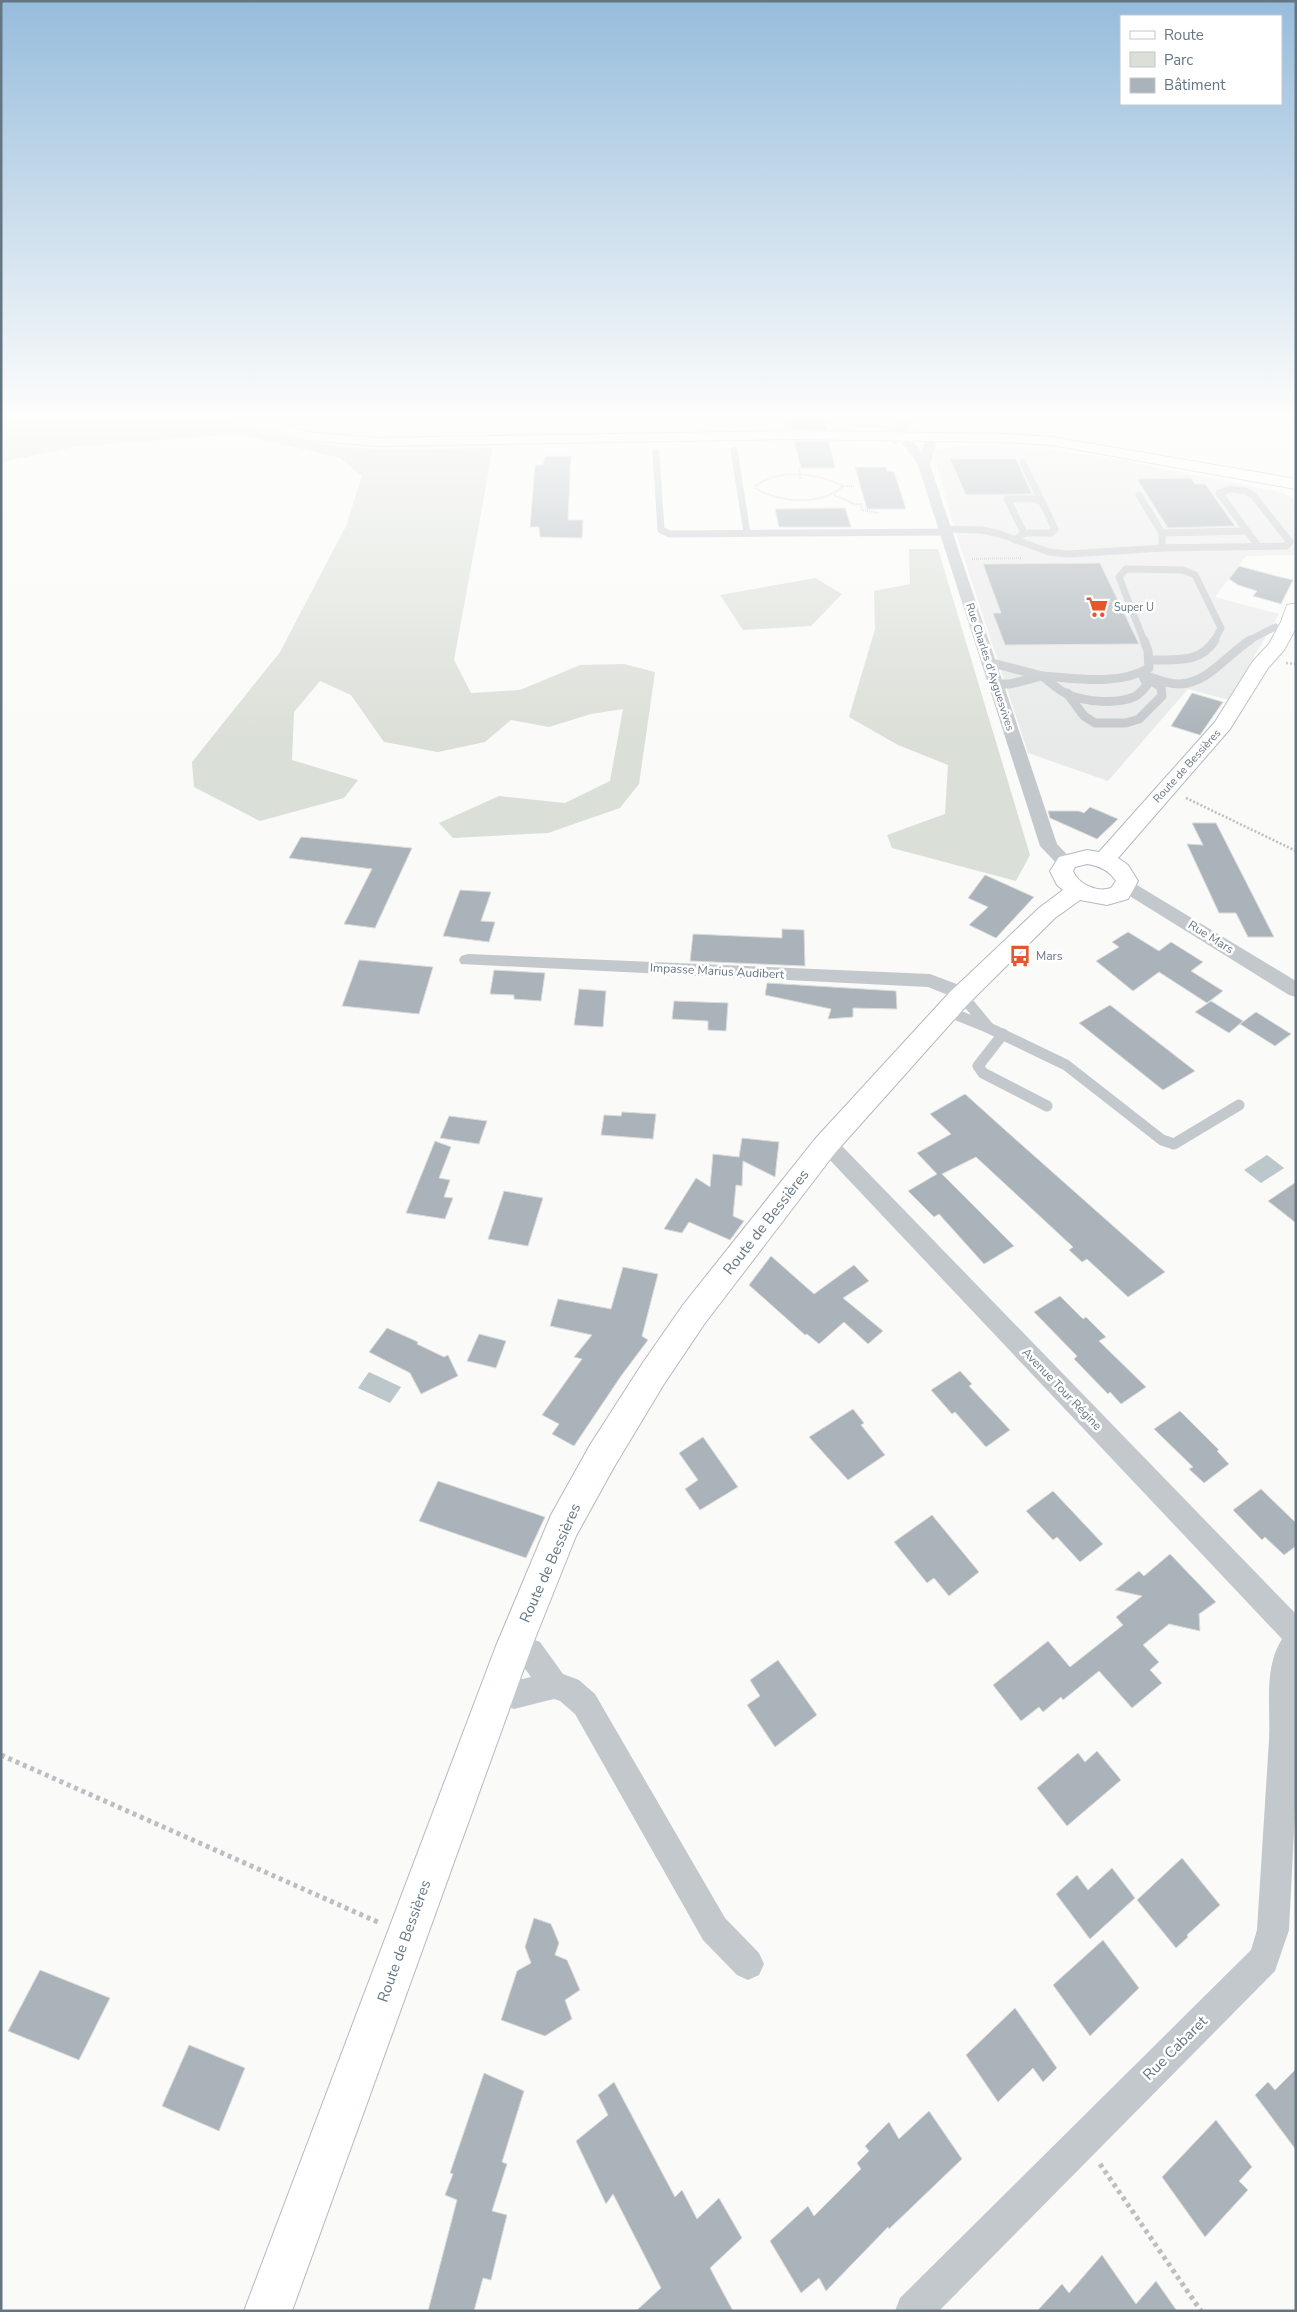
<svg xmlns="http://www.w3.org/2000/svg" width="1297" height="2312" font-family="'Nunito Sans',sans-serif">
  <style>
    .built { fill: #e8e9e9 }
    .green { fill: #dadfd7 }
    .water { fill: #bbc7cb }
    .building { fill: #aab3b9; stroke: #dcdcda }
    .lines { fill: none; stroke-linecap: round; stroke-linejoin: round }
    .secondary-casing { stroke: #b3babf; stroke-width: 2 }
    .path-far2 { stroke: #bbbfc2; stroke-width: 2; stroke-dasharray: 1 1; stroke-linecap: butt }
    .path-far1 { stroke: #bbbfc2; stroke-width: 2.5; stroke-dasharray: 2 2; stroke-linecap: butt }
    .path { stroke: #bbbfc2; stroke-width: 5; stroke-dasharray: 4 4; stroke-linecap: butt }
    .lane-far2 { stroke: #c3c8cc; stroke-width: 7 }
    .lane-far1 { stroke: #c3c8cc; stroke-width: 9 }
    .lane { stroke: #c3c8cc; stroke-width: 11 }
    .street { fill: #c3c8cc; fill-rule: evenodd }
    .secondary { fill: #fff; fill-rule: evenodd }
    .labels { text-anchor: middle; dominant-baseline: central; stroke-width: 5; stroke-linejoin: round; paint-order: stroke }
    .far-poi-label { font-size: 11px; fill: #657683; stroke: #fff; text-anchor: start }
    .far-street-label { font-size: 11px; fill: #657683; stroke: #fff }
    .street-label { font-size: 12px; fill: #657683; stroke: #fff }
    .poi-label { font-size: 12px; fill: #657683; stroke: #fff; text-anchor: start }
    .near-street-label { font-size: 15px; fill: #657683; stroke: #fff }
  </style>
  <rect width="100%" height="100%" fill="#fafaf8"/>
  <g class="built">
    <path d="M776,418H917L918,433H780Z"/>
    <path d="M955,446L1040,449L1105,457L1280,492L1296,499V555L1246,556L1215,597L1279,614L1229,700L1188,689L1108,781L1028,753L953,524L933,451Z"/>
  </g>
  <g class="green">
    <path d="M1,418H222C257,430 294,439 330,445C379,453 442,448 493,448L454,660L471,693L520,690L580,665L624,664L655,672L639,784L620,808L548,833L453,838L439,823L499,796L565,803L610,781L623,709L591,714L549,727L511,720L485,742L438,752L384,742L351,695L320,681L294,712L292,760L358,780L344,798L260,821L194,787L192,762L280,652L346,526L362,476L340,458L238,434L81,446L1,462Z"/>
    <path d="M909,549H938L1030,855L1016,881L892,848L887,835L945,814L948,765L898,745L849,717L875,629L874,591L910,584Z"/>
    <path d="M815,578L842,594L811,626L743,630L720,595Z"/>
  </g>
  <g class="water">
    <path d="M1267,1155L1284,1168L1261,1183L1244,1170Z"/>
    <path d="M369,1372L401,1387L390,1403L358,1388Z"/>
  </g>
  <g class="building">
    <path d="M789,418H825L827,430L791,429Z"/>
    <path d="M794,441H829L835,468H801Z"/>
    <path d="M545,456H571L568,520H583L582,538L540,537L539,527H530L535,465H543Z"/>
    <path d="M950,459H1016L1032,494L966,495Z"/>
    <path d="M855,467H886L887,471L894,472L906,509H867Z"/>
    <path d="M1191,478L1195,484H1205L1235,526L1168,528L1137,479Z"/>
    <path d="M845,508L851,527H779L775,509Z"/>
    <path d="M1100,563L1139,644L1005,645L993,613H1001L983,564Z"/>
    <path d="M1239,566L1276,576L1293,580L1281,604L1253,596L1257,591L1238,585L1229,579Z"/>
    <path d="M1192,693L1223,702L1200,735L1171,726Z"/>
    <path d="M1090,807L1118,819L1097,839L1050,818L1048,811H1079L1084,813Z"/>
    <path d="M1192,823H1216L1274,937H1248L1236,913H1219L1187,844L1203,845Z"/>
    <path d="M301,837L412,848L375,928L344,924L372,869L289,858Z"/>
    <path d="M985,875L1034,897L996,938L969,925L988,907L968,898Z"/>
    <path d="M460,890L491,892L481,921L495,922L489,942L443,936Z"/>
    <path d="M782,929L804,930L805,966L690,961L693,934L782,938Z"/>
    <path d="M1128,932L1159,951L1171,942L1203,962L1191,971L1223,991L1207,1003L1159,972L1133,991L1096,961L1119,947L1112,942Z"/>
    <path d="M359,960L433,967L419,1014L342,1006Z"/>
    <path d="M494,970L545,973L541,1001L514,999V995L490,994Z"/>
    <path d="M767,983L896,991L897,1009L853,1008V1017L828,1019L831,1009L765,995Z"/>
    <path d="M579,989L606,991L603,1027L574,1025Z"/>
    <path d="M674,1001L728,1003L726,1031L708,1030V1021L672,1019Z"/>
    <path d="M1211,1001L1243,1021L1229,1033L1195,1012Z"/>
    <path d="M1110,1005L1146,1033L1195,1071L1163,1090L1079,1023Z"/>
    <path d="M1256,1012L1291,1034L1275,1046L1240,1024Z"/>
    <path d="M965,1094L1005,1130L1165,1272L1128,1297L1087,1259L1082,1262L1069,1250L1073,1247L976,1157L942,1174L1014,1246L984,1264L939,1214L934,1217L908,1191L937,1174L917,1153L951,1134L930,1114Z"/>
    <path d="M622,1112L656,1114L653,1139L601,1135L604,1115L621,1116Z"/>
    <path d="M449,1116L487,1121L479,1144L440,1138Z"/>
    <path d="M742,1138L779,1142L775,1177L743,1161L742,1186L736,1185L733,1216L744,1221L730,1240L689,1222L682,1233L664,1229L696,1178L710,1187L713,1154L739,1157Z"/>
    <path d="M435,1141L451,1147L439,1178L450,1180L444,1197L453,1198L445,1219L406,1213Z"/>
    <path d="M1296,1182V1223L1268,1201Z"/>
    <path d="M504,1191L543,1198L528,1246L488,1239Z"/>
    <path d="M771,1256L814,1294L854,1265L869,1281L843,1298L883,1331L868,1344L844,1322L819,1344L807,1334L805,1335L749,1285Z"/>
    <path d="M623,1267L658,1274L642,1336L648,1340L621,1376L574,1446L552,1434L559,1424L542,1415L582,1359L574,1357L592,1335L550,1326L558,1299L611,1309Z"/>
    <path d="M1060,1296L1083,1319L1086,1317L1106,1337L1099,1341L1146,1387L1121,1404L1110,1392L1108,1394L1074,1359L1077,1356L1034,1312Z"/>
    <path d="M387,1328L418,1342L417,1344L444,1357L448,1355L458,1376L421,1394L410,1373L369,1352Z"/>
    <path d="M479,1334L506,1341L496,1368L467,1361Z"/>
    <path d="M960,1371L972,1384L969,1386L1010,1430L986,1447L955,1412L952,1414L931,1390Z"/>
    <path d="M853,1409L864,1423L861,1425L885,1455L848,1480L809,1437Z"/>
    <path d="M1180,1411L1219,1450L1217,1451L1229,1464L1204,1483L1189,1469L1193,1467L1154,1429Z"/>
    <path d="M703,1437L738,1487L700,1510L685,1489L698,1480L679,1453Z"/>
    <path d="M438,1481L545,1517L526,1558L419,1521Z"/>
    <path d="M1261,1489L1296,1523V1546L1284,1555L1265,1537L1262,1540L1233,1510Z"/>
    <path d="M1053,1491L1103,1544L1080,1562L1057,1537L1053,1540L1026,1511Z"/>
    <path d="M932,1515L979,1572L949,1596L934,1578L927,1583L894,1542Z"/>
    <path d="M1170,1554L1216,1602L1199,1614L1200,1631L1169,1624L1143,1645L1159,1662L1150,1670L1162,1683L1132,1708L1099,1671L1063,1700L1061,1697L1043,1712L1039,1707L1021,1721L993,1685L1048,1641L1070,1667L1123,1625L1116,1617L1142,1596L1115,1590L1139,1571L1144,1576Z"/>
    <path d="M778,1660L817,1715L775,1747L747,1705L760,1696L750,1680Z"/>
    <path d="M1097,1751L1121,1780L1067,1826L1037,1788L1078,1753L1085,1762Z"/>
    <path d="M1182,1858L1220,1905L1187,1935L1188,1937L1176,1948L1137,1900Z"/>
    <path d="M1112,1868L1135,1898L1090,1939L1056,1894L1077,1875L1088,1890Z"/>
    <path d="M534,1918L551,1924L559,1943L555,1955L567,1960L580,1990L565,2000L572,2019L545,2036L501,2020L517,1971L531,1963L525,1947Z"/>
    <path d="M1103,1940L1139,1988L1090,2036L1053,1985Z"/>
    <path d="M40,1970L110,1998L79,2060L8,2031Z"/>
    <path d="M1015,2008L1057,2068L1043,2082L1033,2068L998,2102L966,2055Z"/>
    <path d="M189,2045L245,2068L219,2131L162,2106Z"/>
    <path d="M1296,2069V2150L1255,2095L1268,2082L1275,2090Z"/>
    <path d="M484,2073L524,2091L502,2162L507,2164L492,2211L507,2215L491,2280L483,2278L474,2311H428L457,2200L445,2195L453,2174L450,2173Z"/>
    <path d="M614,2082L675,2197L682,2190L697,2219L719,2198L742,2238L710,2268L733,2311H636L661,2288L613,2194L606,2204L576,2141L608,2115L598,2095Z"/>
    <path d="M929,2111L962,2159L889,2229L888,2227L826,2291L819,2278L801,2293L770,2241L808,2206L814,2216L861,2169L857,2163L869,2151L865,2146L889,2122L899,2139Z"/>
    <path d="M1216,2120L1252,2167L1239,2181L1248,2190L1205,2237L1162,2177Z"/>
    <path d="M1102,2255L1136,2304L1156,2281L1177,2311H1037L1062,2284L1069,2293Z"/>
  </g>
  <g class="lines">
    <g class="secondary-casing">
      <g id="secondary">
        <path d="M238,418H262L307,432L378,438L796,431L1006,434L1052,437L1296,479V489L1052,445L1006,442L796,439L378,446L306,440L240,421Z"/>
        <path d="M1293,604H1296V628L1284,650L1268,668L1230,729L1118,858L1128,865L1138,881L1128,899L1107,905L1080,900L1055,918L968,1004L835,1153L705,1323L664,1384L614,1467L576,1536L532,1646L292,2311H244L496,1646L551,1515L590,1445L642,1364L683,1305L815,1139L950,992L1039,908L1063,890L1057,885L1050,871L1059,857L1087,850L1099,852L1215,722L1253,661L1269,644L1281,622L1287,605ZM1087,864C1099,866 1109,870 1116,881L1111,888C1097,893 1078,884 1073,871L1075,867Z"/>
      </g>
    </g>
    <g class="path-far2">
      <path d="M799,469L801,479"/>
      <path d="M755,486C780,468 817,473 843,486C823,506 778,503 756,488"/>
      <path d="M843,486H855"/>
      <path d="M834,495L854,504H861L862,510L879,513"/>
      <path d="M972,559L1021,558"/>
    </g>
    <g class="path-far1">
      <path d="M1286,663L1296,664"/>
      <path d="M1186,798L1296,851"/>
    </g>
    <g class="path">
      <path d="M1,1755L380,1923"/>
      <path d="M1100,2164L1201,2311"/>
    </g>
    <g class="lane-far2">
      <path d="M895,440L894,435L903,427L907,418"/>
      <path d="M734,450L747,533"/>
      <path d="M656,453L661,530L670,534L946,532"/>
      <path d="M1023,463L1042,502"/>
      <path d="M1231,489L1246,491L1253,495L1290,542L1286,546L1162,548V533L1247,531L1219,493Z"/>
      <path d="M1139,495L1162,533"/>
      <path d="M1007,499H1034L1042,502L1055,529L1051,533H1024Z"/>
      <path d="M945,529L982,530L1000,534L1049,552L1069,554L1162,548"/>
      <path d="M1247,531L1258,546"/>
      <path d="M1015,540L1024,533"/>
      <path d="M1144,641L1119,577L1126,569L1183,570L1195,575L1221,628L1214,641"/>
      <path d="M1248,641L1275,627"/>
    </g>
    <g class="lane-far1">
      <path d="M1149,660C1174,659 1199,665 1215,640"/>
      <path d="M988,664H996L1042,676L1010,684H995"/>
      <path d="M1142,674C1154,678 1166,684 1179,684C1207,684 1228,654 1250,640"/>
      <path d="M1042,676C1076,678 1119,686 1149,668L1148,651L1144,640"/>
      <path d="M1042,676C1050,682 1058,690 1067,694C1086,702 1117,705 1136,696C1140,693 1144,689 1147,685L1142,674"/>
      <path d="M1067,693L1084,716L1095,723H1126L1139,719L1162,696L1161,687L1150,680"/>
    </g>
    <g class="lane">
      <path d="M947,1011L989,1028L970,1005L959,998"/>
      <path d="M989,1028L1066,1065L1162,1140L1174,1144L1239,1105"/>
      <path d="M1003,1034L978,1066L983,1073L1047,1106"/>
    </g>
    <g class="street">
      <path d="M918,432L937,441L930,465L1057,844L1075,863L1072,867H1060L1040,846L918,465L900,440ZM918,439L925,442L922,453L913,441Z"/>
      <path d="M1126,880L1132,882L1296,981V997L1289,995L1120,890L1117,886L1120,882Z"/>
      <path d="M468,954L930,974L970,989L973,994L970,999L963,1001L928,987L461,964L459,960L461,956Z"/>
      <path d="M825,1138L842,1146L1296,1614V1791L1289,1930L1275,1971L939,2311H895L900,2298L1251,1950L1257,1930C1261,1867 1265,1803 1269,1740C1271,1705 1263,1670 1282,1639L828,1158L818,1152L814,1146L818,1140Z"/>
      <path d="M514,1632L540,1642L563,1674L579,1680L595,1694L725,1918L759,1953L764,1964L759,1975L748,1980L737,1975L703,1940L575,1714L560,1701L554,1699L514,1709L488,1700L484,1690L488,1680L498,1676L514,1681L531,1677L520,1662L504,1656L500,1646L504,1636Z"/>
    </g>
    <use href="#secondary" class="secondary"/>
  </g>
  <linearGradient id="sky" x2="0" y2="1"><stop stop-color="#96bcdc"/><stop offset="0.56" stop-color="#fdfdfc"/><stop offset="1" stop-color="#fdfdfc" stop-opacity="0"/></linearGradient>
  <rect width="1297" height="742" fill="url(#sky)"/>
  <defs>
    <g id="supermarket-bare" transform="scale(1.725)"><path d="M-6-5.5h2.5l.6 2H6L4.5 2H-2.5L-4.4-4H-6ZM-1.5 3.2a1.3 1.3 0 1 0 .1 0ZM3 3.2a1.3 1.3 0 1 0 .1 0Z" fill="#e4572e" stroke="#fff" stroke-width="2.5" paint-order="stroke"/></g>
    <g id="bus-bare" transform="scale(1.725)"><path d="M-5-6H5V4H4V6H2V4H-2V6H-4V4H-5ZM-3.5-4V0h7V-4ZM-3.5 1.2v1.5H-2V1.2ZM2 1.2v1.5H3.5V1.2Z" fill="#e4572e" stroke="#fff" stroke-width="2.5" paint-order="stroke"/></g>
  </defs>
  <g fill-rule="evenodd">
    <use href="#supermarket-bare" x="1097" y="607"/>
    <use href="#bus-bare" x="1020" y="956"/>
  </g>
  <g class="labels">
    <g class="far-poi-label">
      <text x="1114" y="607">Super U</text>
    </g>
    <g class="far-street-label">
      <text transform="translate(990 667) rotate(72)">Rue Charles d'Ayguesvives</text>
      <text transform="translate(1187 766) rotate(-48)">Route de Bessières</text>
    </g>
    <g class="street-label">
      <text transform="translate(1211 937) rotate(32)">Rue Mars</text>
      <text transform="translate(717 971) rotate(3)">Impasse Marius Audibert</text>
      <text transform="translate(1062 1389) rotate(46)">Avenue Tour Régine</text>
    </g>
    <g class="poi-label">
      <text x="1036" y="956">Mars</text>
    </g>
    <g class="near-street-label">
      <text transform="translate(766 1222) rotate(-52)">Route de Bessières</text>
      <text transform="translate(550 1563) rotate(-66)">Route de Bessières</text>
      <text transform="translate(404 1941) rotate(-70)">Route de Bessières</text>
      <text transform="translate(1175 2048) rotate(-45)">Rue Cabaret</text>
    </g>
  </g>
  <rect width="1297" height="2312" fill="none" stroke="#657683" stroke-width="5"/>
  <rect x="1120" y="15" width="162" height="90" fill="#ffffff" stroke="#c1c8cd"/>
  <rect x="1130" y="31" width="25" height="8" fill="#ffffff" stroke="#c1c8cd"/>
  <text x="1164" y="40" font-size="15" fill="#657683">Route</text>
  <rect x="1130" y="52" width="25" height="15" fill="#dadfd7" stroke="#c1c8cd"/>
  <text x="1164" y="65" font-size="15" fill="#657683">Parc</text>
  <rect x="1130" y="78" width="25" height="15" fill="#aab3b9" stroke="#c1c8cd"/>
  <text x="1164" y="90" font-size="15" fill="#657683">Bâtiment</text>
</svg>
